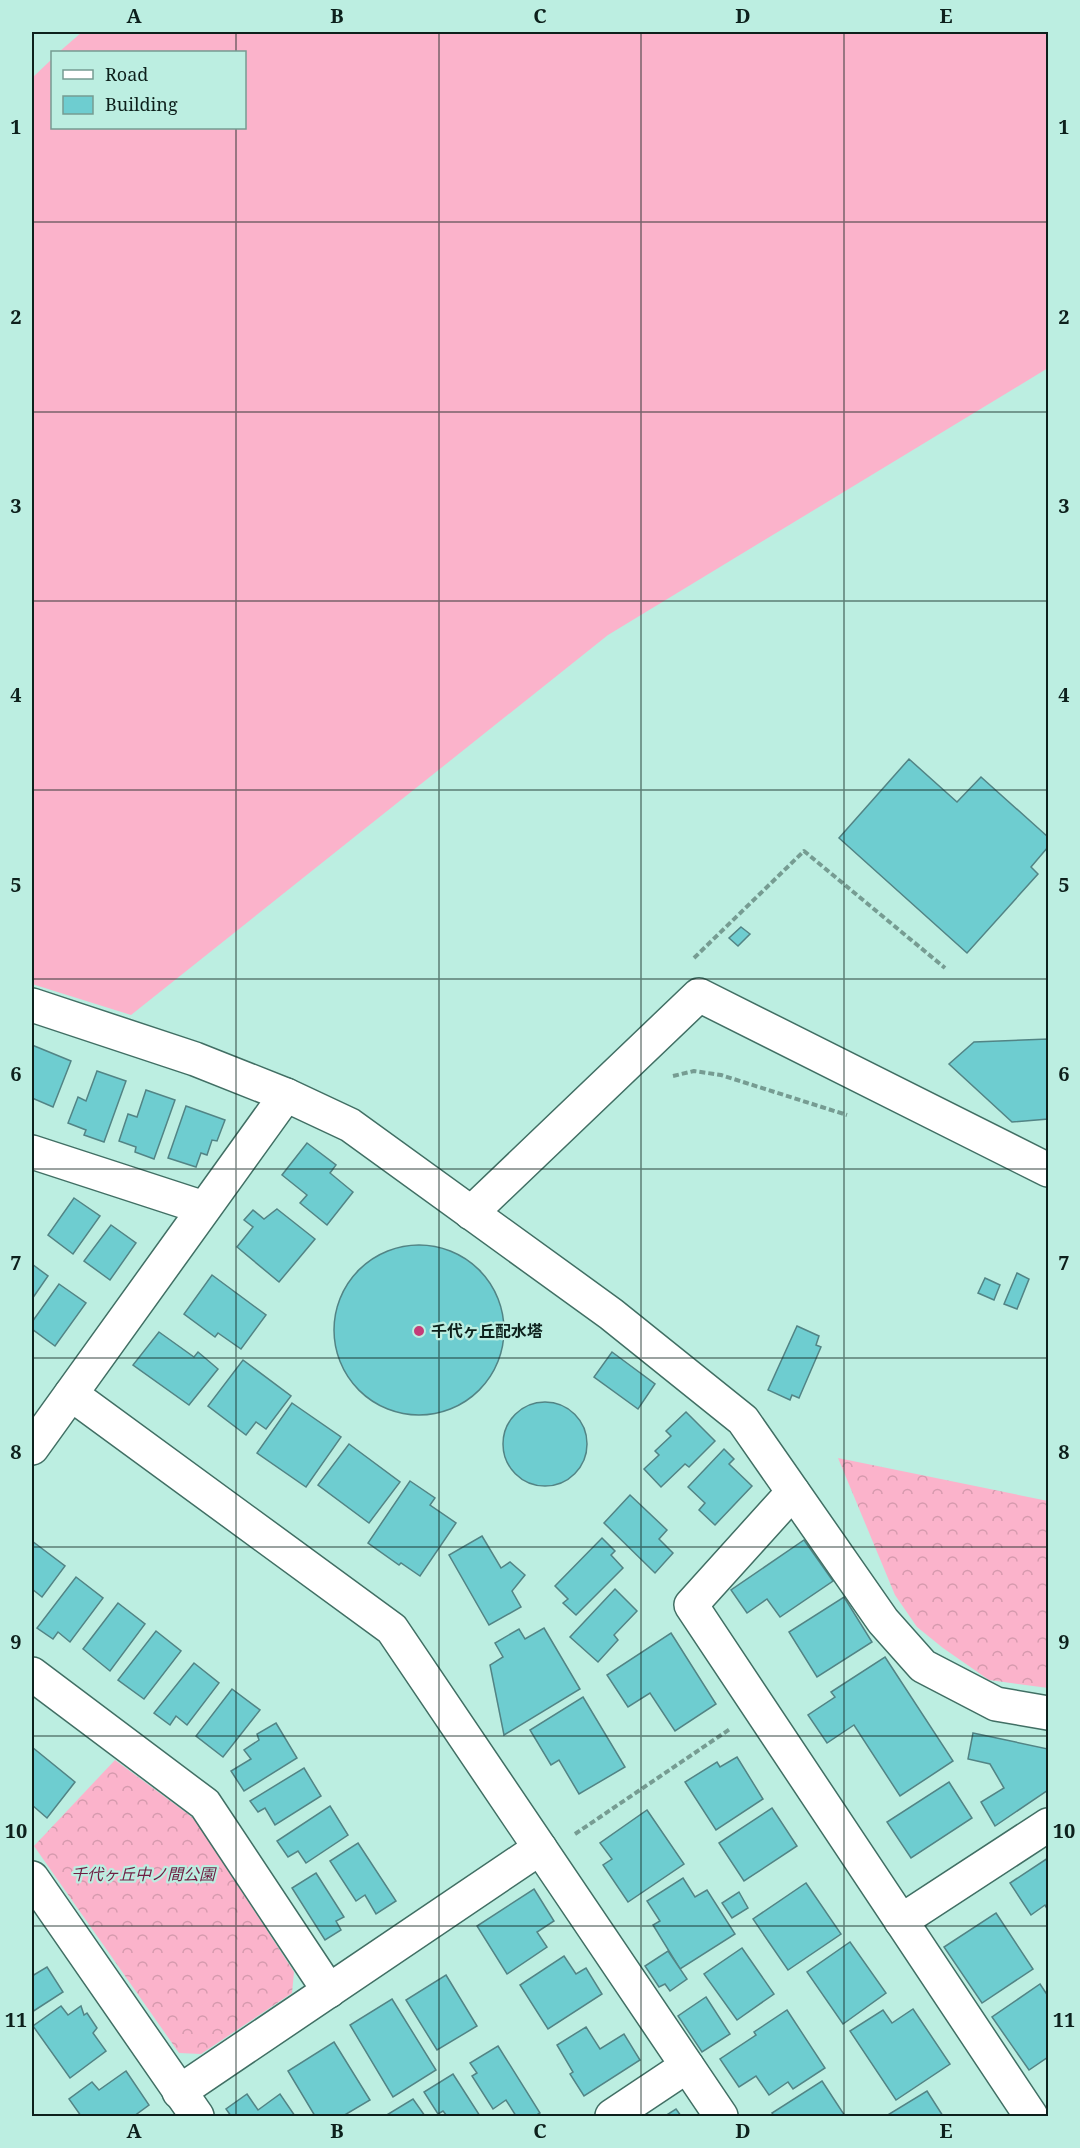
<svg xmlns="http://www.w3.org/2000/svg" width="1080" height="2148" font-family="'Noto Serif','Noto Sans JP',serif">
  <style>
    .grass { fill: #fbb3cb }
    .forest { fill: url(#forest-crowns) }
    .building { fill: #6ecdd0; stroke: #528485; stroke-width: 1.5 }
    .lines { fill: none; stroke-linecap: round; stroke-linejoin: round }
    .minor-casing { stroke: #416f64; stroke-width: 36 }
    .path { stroke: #769c92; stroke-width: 4; stroke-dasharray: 6 3; stroke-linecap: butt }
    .minor { stroke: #fff; stroke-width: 33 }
    .grid { fill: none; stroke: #0d201c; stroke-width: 1.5; stroke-opacity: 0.55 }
    .poi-dot { fill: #c43c78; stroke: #bceee1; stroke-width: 2 }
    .labels { text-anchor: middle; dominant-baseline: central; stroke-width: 4.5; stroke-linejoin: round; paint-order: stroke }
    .poi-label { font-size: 16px; font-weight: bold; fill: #0d201c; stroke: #bceee1; text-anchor: start }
    .park-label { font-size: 16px; font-style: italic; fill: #701d42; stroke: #bceee1 }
    .neatline { fill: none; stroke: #0d201c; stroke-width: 2 }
    .grid-label { font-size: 20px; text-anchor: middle; font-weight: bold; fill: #0d201c }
  </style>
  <defs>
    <pattern id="forest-crowns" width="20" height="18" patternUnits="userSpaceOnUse" patternTransform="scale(1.5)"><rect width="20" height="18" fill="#fbb3cb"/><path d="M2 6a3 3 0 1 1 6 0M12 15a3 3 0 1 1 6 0" fill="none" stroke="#d69aae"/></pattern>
  </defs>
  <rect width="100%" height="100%" fill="#bceee1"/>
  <path class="grass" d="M82,32H1048V368L608,635L131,1015L32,984V78L52,59V128H244V52H59Z"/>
  <g class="forest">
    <path d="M838,1458L1048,1501V1688L989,1680L943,1648L917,1627L895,1595Z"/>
    <path d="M115,1760L188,1814L196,1821L294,1972L292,1993L201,2054L179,2053L34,1846Z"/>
  </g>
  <g class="building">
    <path d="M909,759L957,802L981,777L1048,837V847L1031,867L1038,874L967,953L839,838Z"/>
    <path d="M741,927L750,934L738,946L729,938Z"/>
    <path d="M1048,1039V1119L1012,1122L949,1064L974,1042Z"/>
    <path d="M32,1045L71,1061L53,1107L32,1098Z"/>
    <path d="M97,1071L126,1081L104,1142L84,1135L86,1130L68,1123L78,1097L86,1101Z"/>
    <path d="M146,1090L175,1100L154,1159L135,1152L136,1147L119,1141L128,1114L137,1117Z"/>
    <path d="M186,1106L225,1120L217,1141L212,1140L207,1155L201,1153L196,1167L168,1158Z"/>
    <path d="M307,1143L336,1165L330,1173L353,1192L327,1225L300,1203L307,1195L282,1175Z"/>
    <path d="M74,1198L100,1216L73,1254L48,1235Z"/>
    <path d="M277,1209L315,1239L279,1282L237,1247L253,1227L244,1220L253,1210L264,1219Z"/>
    <path d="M111,1225L136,1243L110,1280L84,1261Z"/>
    <circle cx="419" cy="1330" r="85"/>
    <path d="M32,1264L48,1276L32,1299Z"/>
    <path d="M1017,1273L1029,1279L1017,1309L1004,1304Z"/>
    <path d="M212,1275L266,1315L241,1349L218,1333L215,1337L184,1314Z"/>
    <path d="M985,1278L1000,1285L994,1300L978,1293Z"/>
    <path d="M59,1284L86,1303L55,1346L32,1329V1322Z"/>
    <path d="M797,1326L819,1336L816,1345L821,1347L799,1398L792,1395L790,1400L768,1390Z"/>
    <path d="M159,1332L194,1357L198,1352L218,1369L189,1405L133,1365Z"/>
    <path d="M612,1352L655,1384L638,1409L594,1377Z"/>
    <path d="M243,1360L291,1396L266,1429L256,1422L246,1435L208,1406Z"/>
    <circle cx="545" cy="1444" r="42"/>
    <path d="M292,1403L341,1437L306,1487L257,1453Z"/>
    <path d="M686,1412L715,1441L689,1467L685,1464L661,1487L644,1469L659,1455L655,1451L671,1436L666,1431Z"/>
    <path d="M349,1444L400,1482L369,1523L318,1485Z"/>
    <path d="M724,1449L734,1459L729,1464L752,1486L715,1525L699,1510L705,1503L688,1487Z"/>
    <path d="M410,1481L435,1498L430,1505L456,1523L420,1576L401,1563L399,1565L368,1543Z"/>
    <path d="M630,1495L667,1530L659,1539L673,1553L655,1573L604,1523Z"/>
    <path d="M482,1536L501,1568L510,1562L525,1575L512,1591L521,1607L489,1625L449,1555Z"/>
    <path d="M602,1538L615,1551L611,1555L623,1568L576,1615L563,1603L568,1599L555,1586Z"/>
    <path d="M804,1540L833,1581L780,1617L767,1599L747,1613L731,1590Z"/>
    <path d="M32,1541L65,1566L42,1597L32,1589Z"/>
    <path d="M76,1577L103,1598L70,1642L58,1632L53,1639L37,1628Z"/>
    <path d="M615,1589L637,1611L614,1635L618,1640L598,1662L570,1637Z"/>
    <path d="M844,1597L872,1642L817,1677L789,1632Z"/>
    <path d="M118,1603L145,1624L110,1671L83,1649Z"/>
    <path d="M544,1628L580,1689L504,1735L490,1665L503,1657L495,1643L519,1629L525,1639Z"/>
    <path d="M156,1631L181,1651L144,1699L118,1680Z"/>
    <path d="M671,1633L716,1704L675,1731L650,1693L628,1707L607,1675Z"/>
    <path d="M885,1657L953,1761L900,1796L854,1725L827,1743L808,1715L835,1697L831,1692Z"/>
    <path d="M194,1663L219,1683L187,1725L176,1716L170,1725L154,1713Z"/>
    <path d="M232,1689L260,1710L223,1757L196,1736Z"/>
    <path d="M583,1697L625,1767L579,1794L559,1760L551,1765L530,1730Z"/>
    <path d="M276,1723L297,1758L244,1791L231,1771L251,1759L244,1750L259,1740L257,1734Z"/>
    <path d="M973,1733L1048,1749V1790L995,1826L981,1802L1004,1788L990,1764L968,1759Z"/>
    <path d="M32,1747L75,1782L47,1818L32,1805Z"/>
    <path d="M737,1757L763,1799L716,1830L685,1782L717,1762L720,1767Z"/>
    <path d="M304,1768L321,1796L275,1825L265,1808L258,1812L250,1801Z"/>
    <path d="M949,1782L972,1818L911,1858L887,1822Z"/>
    <path d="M330,1806L348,1835L306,1863L298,1851L288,1857L277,1841Z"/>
    <path d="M772,1808L797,1846L744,1881L719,1843Z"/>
    <path d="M647,1810L684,1864L628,1902L603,1865L612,1859L600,1843Z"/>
    <path d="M358,1843L396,1901L376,1914L365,1895L356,1901L330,1861Z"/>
    <path d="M1048,1858V1911L1045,1905L1031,1915L1010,1883Z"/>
    <path d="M316,1873L344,1917L336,1921L341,1930L325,1940L292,1888Z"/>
    <path d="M683,1878L695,1897L707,1890L735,1934L680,1969L653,1925L660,1921L647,1901Z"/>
    <path d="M806,1883L841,1934L788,1970L753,1919Z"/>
    <path d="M534,1889L554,1921L537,1932L547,1947L507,1974L477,1926Z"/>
    <path d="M739,1892L748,1908L732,1918L722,1903Z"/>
    <path d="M996,1913L1033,1969L982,2003L944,1947Z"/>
    <path d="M850,1942L886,1993L843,2024L807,1972Z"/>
    <path d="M742,1948L774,1994L737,2020L704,1974Z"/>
    <path d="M668,1951L687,1979L670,1991L665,1984L659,1987L645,1966Z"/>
    <path d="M564,1956L576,1974L586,1968L602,1994L548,2029L520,1985Z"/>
    <path d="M47,1967L63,1992L32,2012V1976Z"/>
    <path d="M446,1975L477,2026L437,2050L406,2000Z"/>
    <path d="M1040,1984L1048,1996V2057L1029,2070L992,2017Z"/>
    <path d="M706,1997L730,2034L702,2052L678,2016Z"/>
    <path d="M392,1999L436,2070L393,2097L350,2025Z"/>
    <path d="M61,2006L68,2015L81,2006L84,2015L87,2013L97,2028L93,2033L106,2051L70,2078L33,2026Z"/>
    <path d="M913,2009L950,2064L896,2100L850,2031L883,2010L892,2023Z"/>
    <path d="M787,2010L825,2068L793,2089L788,2082L769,2095L756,2076L739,2087L720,2059L756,2035L754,2032Z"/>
    <path d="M586,2027L600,2049L624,2034L640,2060L584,2096L570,2074L573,2072L557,2045Z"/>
    <path d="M334,2042L370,2100L343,2116H315L288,2071Z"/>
    <path d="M498,2046L540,2113L535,2116H516L506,2100L493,2109L472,2076L477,2073L470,2063Z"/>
    <path d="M126,2071L149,2105L134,2116H81L69,2099L92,2082L99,2090Z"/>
    <path d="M453,2074L480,2116H447L443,2111L438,2114L424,2092Z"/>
    <path d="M822,2081L845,2116H774L772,2113Z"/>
    <path d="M927,2091L943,2116H886Z"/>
    <path d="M247,2094L258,2110L280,2094L295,2116H231L226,2109Z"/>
    <path d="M413,2099L425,2116H385Z"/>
    <path d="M676,2109L681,2116H665Z"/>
  </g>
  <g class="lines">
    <g class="minor-casing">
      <g id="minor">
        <path d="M32,1005L195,1059L286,1095L350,1125L611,1314L743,1420L883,1621L923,1666L996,1704L1048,1713"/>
        <path d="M32,1152L204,1208"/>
        <path d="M471,1213L699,995L1048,1170"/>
        <path d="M71,1394L392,1629L721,2116"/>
        <path d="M32,1448L286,1095"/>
        <path d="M793,1492L691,1605L1031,2116"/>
        <path d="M32,1674L205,1804L329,1991"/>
        <path d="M32,1878L197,2116"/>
        <path d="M901,1921L1048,1825"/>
        <path d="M179,2092L540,1848"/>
        <path d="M612,2116L687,2066"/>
      </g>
    </g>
    <g class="path">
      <path d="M694,958L804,851L945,968"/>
      <path d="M673,1076L694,1071L721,1075L847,1115"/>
      <path d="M575,1834L730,1729"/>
    </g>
    <use href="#minor" class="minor"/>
  </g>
  <path class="grid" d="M236,32V52M439,32V2116M641,32V2116M844,32V2116M236,128V2116M32,222H1048M32,412H1048M32,601H1048M32,790H1048M32,979H1048M32,1169H1048M32,1358H1048M32,1547H1048M32,1736H1048M32,1926H1048"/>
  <circle class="poi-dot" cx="419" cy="1331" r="6"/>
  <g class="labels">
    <g class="poi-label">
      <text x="431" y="1331">千代ヶ丘配水塔</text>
    </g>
    <g class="park-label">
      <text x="143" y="1874">千代ヶ丘中ノ間公園</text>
    </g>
  </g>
  <rect width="1080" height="2148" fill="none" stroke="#bceee1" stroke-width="66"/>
  <rect x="51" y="51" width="195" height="78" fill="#bceee1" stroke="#769c92" stroke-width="1.5"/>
  <rect x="63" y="70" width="30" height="9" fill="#ffffff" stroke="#769c92" stroke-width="1.5"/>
  <text x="105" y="81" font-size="18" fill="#0d201c">Road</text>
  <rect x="63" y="96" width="30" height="18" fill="#6ecdd0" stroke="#769c92" stroke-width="1.5"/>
  <text x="105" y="111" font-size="18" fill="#0d201c">Building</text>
  <rect x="33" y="33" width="1014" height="2082" class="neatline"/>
  <g class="grid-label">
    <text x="134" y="23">A</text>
    <text x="337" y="23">B</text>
    <text x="540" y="23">C</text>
    <text x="743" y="23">D</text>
    <text x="946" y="23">E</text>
    <text x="16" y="134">1</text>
    <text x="1064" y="134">1</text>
    <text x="16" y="324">2</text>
    <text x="1064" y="324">2</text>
    <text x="16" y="513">3</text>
    <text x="1064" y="513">3</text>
    <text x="16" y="702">4</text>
    <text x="1064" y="702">4</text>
    <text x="16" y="892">5</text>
    <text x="1064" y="892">5</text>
    <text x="16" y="1081">6</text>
    <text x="1064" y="1081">6</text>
    <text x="16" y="1270">7</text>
    <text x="1064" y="1270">7</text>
    <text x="16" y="1459">8</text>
    <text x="1064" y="1459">8</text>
    <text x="16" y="1649">9</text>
    <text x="1064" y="1649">9</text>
    <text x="16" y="1838">10</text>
    <text x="1064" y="1838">10</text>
    <text x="16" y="2027">11</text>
    <text x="1064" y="2027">11</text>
    <text x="134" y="2138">A</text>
    <text x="337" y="2138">B</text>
    <text x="540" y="2138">C</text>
    <text x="743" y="2138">D</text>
    <text x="946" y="2138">E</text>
  </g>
</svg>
